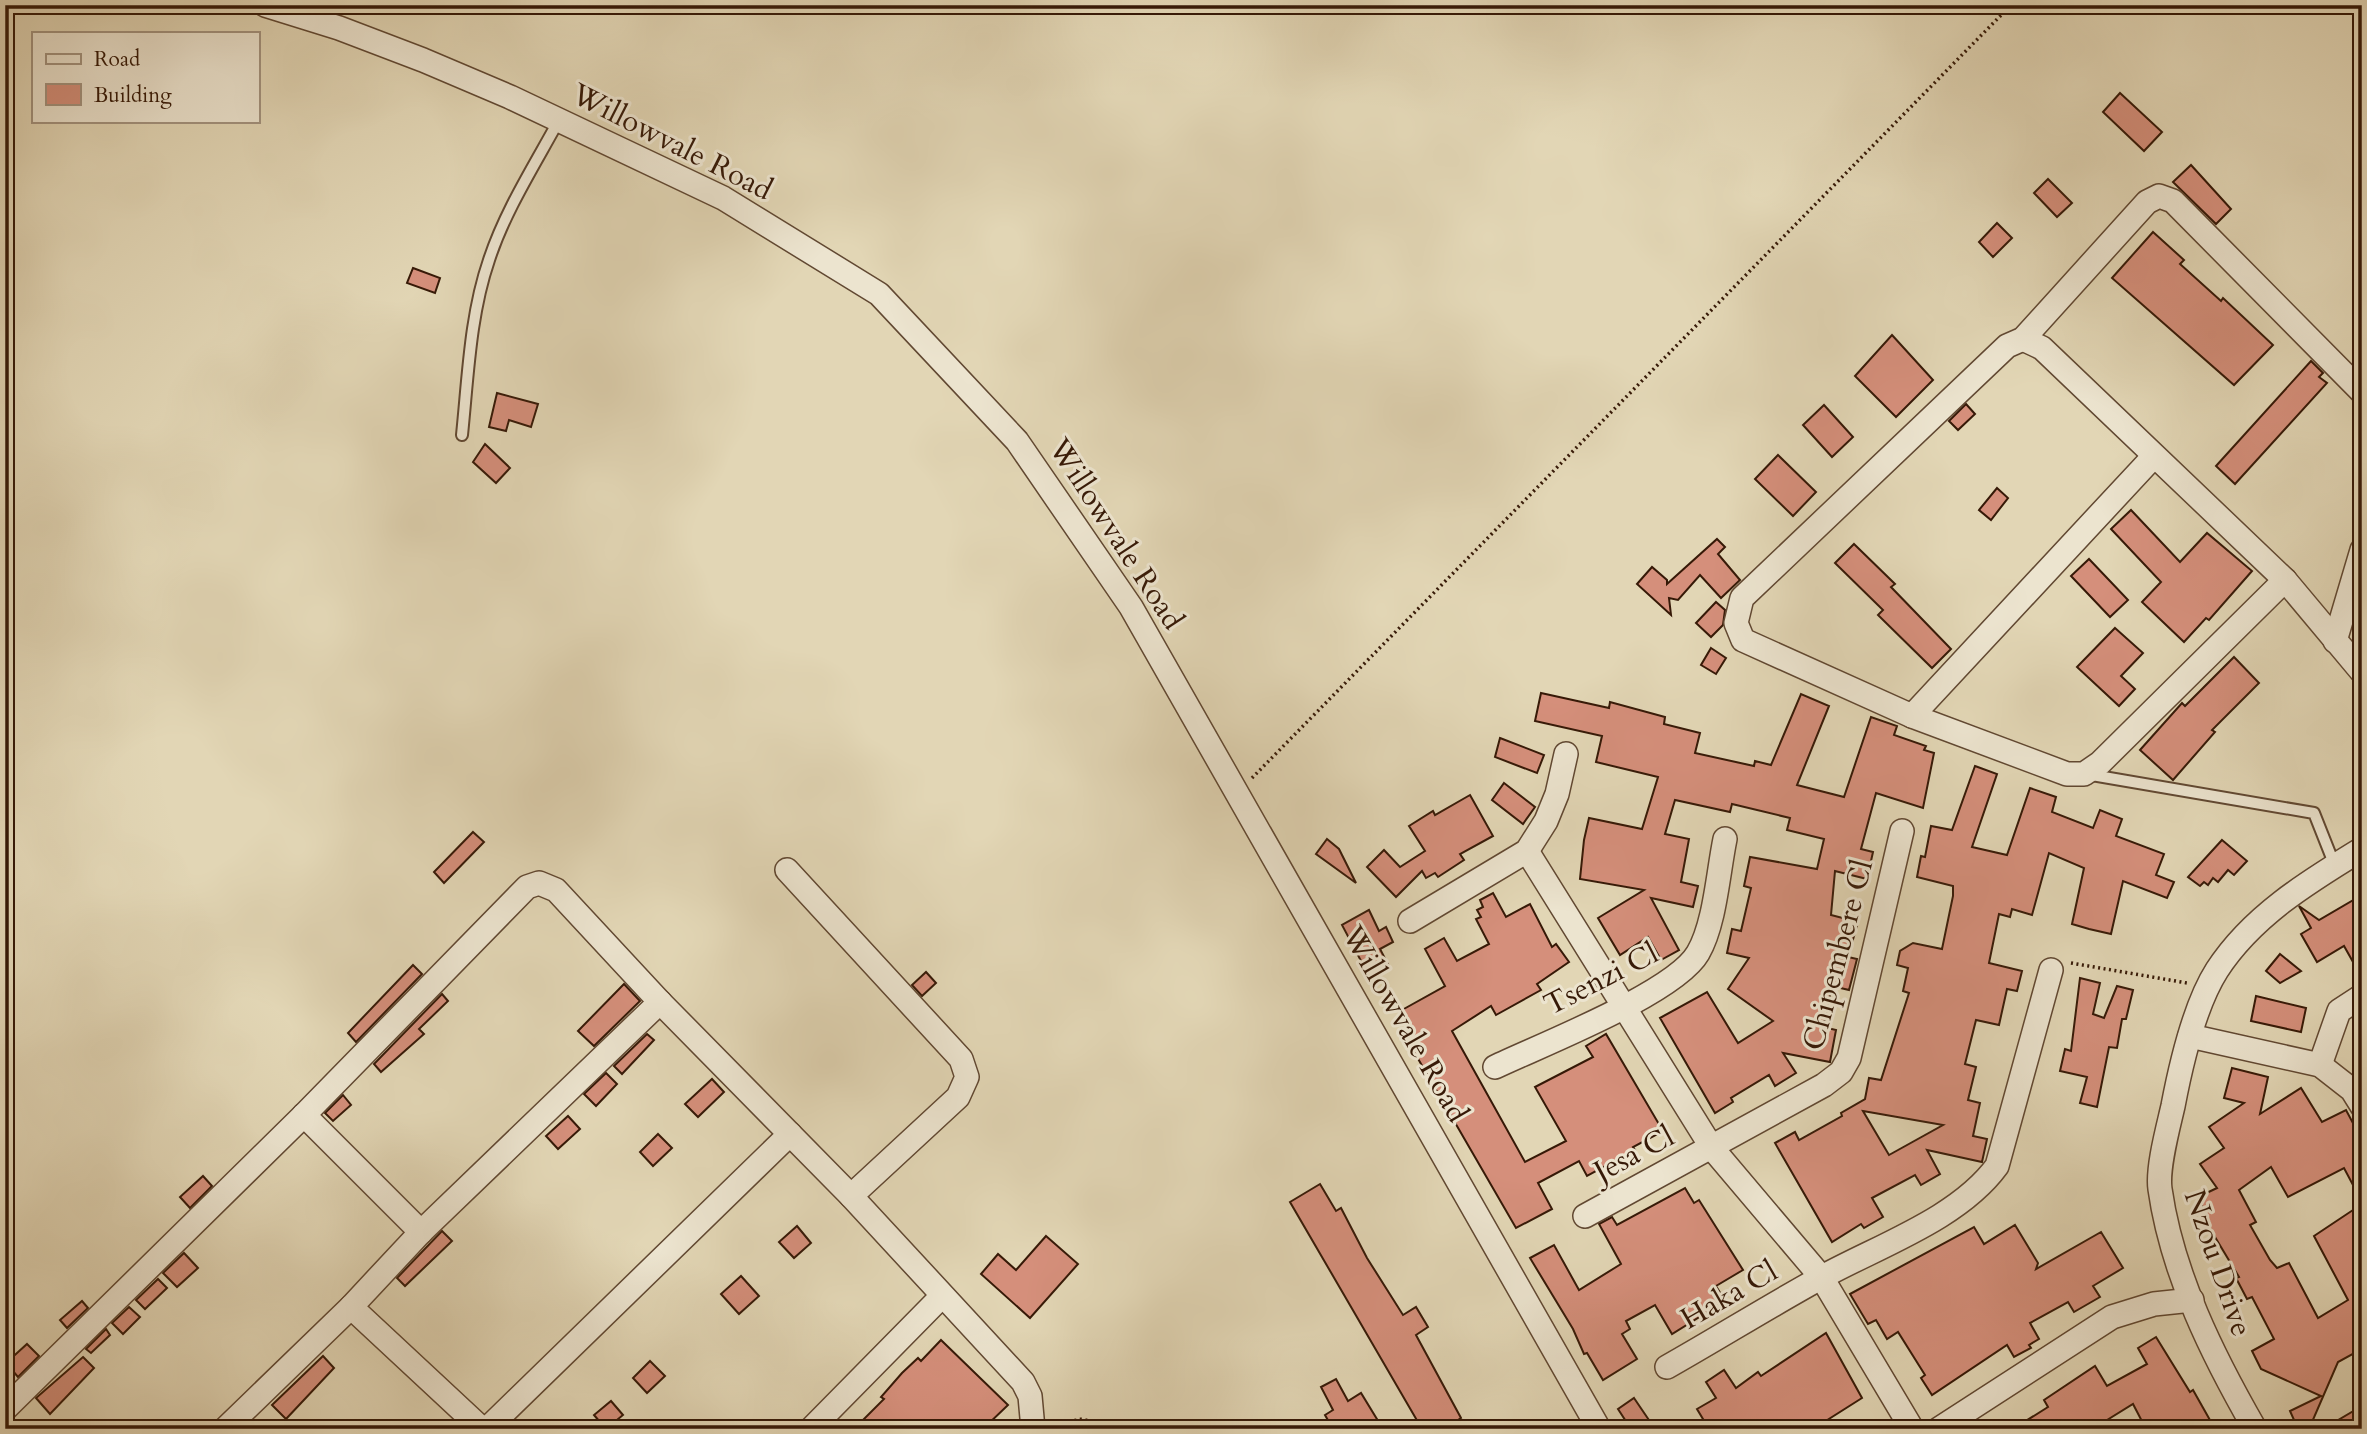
<svg xmlns="http://www.w3.org/2000/svg" width="2367" height="1434" font-family="Cardo,serif">
  <style>
    .building { fill: #d58f7b; stroke: #361907; stroke-width: 2; fill-rule: evenodd }
    .lines { fill: none; stroke-linecap: round; stroke-linejoin: round }
    .lane-casing { stroke: #614832; stroke-width: 14 }
    .street-casing { stroke: #614832; stroke-width: 26 }
    .path { stroke: #361907; stroke-width: 3.5; stroke-dasharray: 2 3.5; stroke-linecap: butt }
    .lane { stroke: #ece4cf; stroke-width: 10 }
    .street { stroke: #ece4cf; stroke-width: 23 }
    .labels { text-anchor: middle; dominant-baseline: central; stroke-width: 6; stroke-linejoin: round; paint-order: stroke }
    .street-label { font-size: 30px; fill: #361907; stroke: #ece4cf }
  </style>
  <rect width="100%" height="100%" fill="#e2d6b5"/>
  <filter id="stains"><feTurbulence type="fractalNoise" baseFrequency=".00286" numOctaves="4"/><feColorMatrix values="0 0 0 0 .2 0 0 0 0 .09 0 0 0 0 .02 0 0 0 .5 -.17"/></filter>
  <radialGradient id="worn" r=".72"><stop offset=".6" stop-color="#630" stop-opacity="0"/><stop offset="1" stop-color="#630" stop-opacity=".3"/></radialGradient>
  <g class="building">
    <path d="M2120,93L2162,132L2144,151L2103,112Z"/>
    <path d="M2191,165L2231,209L2216,224L2173,182Z"/>
    <path d="M2048,179L2072,203L2057,217L2034,193Z"/>
    <path d="M1997,223L2012,238L1993,257L1979,242Z"/>
    <path d="M2153,232L2184,260L2180,264L2221,301L2223,298L2273,345L2234,385L2112,278Z"/>
    <path d="M413,268L440,278L435,293L407,283Z"/>
    <path d="M1892,335L1933,380L1896,417L1855,376Z"/>
    <path d="M2311,361L2323,373L2319,377L2327,383L2235,484L2216,466Z"/>
    <path d="M497,393L538,404L531,427L509,420L506,431L489,427Z"/>
    <path d="M1966,404L1975,414L1958,430L1949,421Z"/>
    <path d="M1824,405L1853,437L1832,457L1803,425Z"/>
    <path d="M485,444L510,468L496,483L473,462Z"/>
    <path d="M1778,455L1816,492L1793,516L1755,479Z"/>
    <path d="M1997,488L2008,498L1991,520L1979,510Z"/>
    <path d="M2131,510L2180,562L2207,533L2252,571L2209,620L2206,618L2184,642L2142,602L2161,582L2111,529Z"/>
    <path d="M1717,539L1725,547L1718,554L1740,580L1721,598L1700,575L1678,600L1669,598L1671,615L1637,584L1652,567L1667,580V584Z"/>
    <path d="M1854,544L1895,584L1891,587L1951,649L1932,668L1878,615L1883,610L1835,563Z"/>
    <path d="M2089,559L2128,600L2110,617L2071,576Z"/>
    <path d="M1716,602L1725,610L1723,625L1711,637L1696,623Z"/>
    <path d="M2115,628L2143,653L2121,676L2135,689L2119,706L2077,667Z"/>
    <path d="M1711,648L1726,658L1716,674L1701,665Z"/>
    <path d="M2234,657L2259,683L2212,730L2215,732L2173,780L2140,750L2182,703L2185,706Z"/>
    <path d="M1541,693L1609,708L1610,702L1665,717L1664,724L1700,733L1695,753L1754,766L1755,761L1771,765L1801,694L1829,706L1797,785L1844,797L1871,717L1897,726L1894,735L1926,746L1924,750L1934,753L1923,808L1876,793L1861,849L1873,852L1867,879L1835,871L1831,915L1858,922L1848,957L1857,959L1849,990L1832,986L1823,1027L1836,1030L1830,1062L1783,1053L1796,1073L1775,1086L1769,1075L1731,1098L1733,1102L1715,1113L1660,1018L1707,992L1738,1043L1773,1021L1728,989L1749,958L1727,953L1732,929L1741,931L1751,888L1744,886L1750,857L1817,869L1824,839L1787,830L1790,818L1732,804L1730,812L1675,800L1665,834L1689,839L1681,882L1698,886L1693,907L1651,898L1679,950L1661,960L1648,937L1620,955L1598,918L1644,890L1580,879L1584,840L1589,818L1642,829L1658,777L1596,762L1602,736L1535,721Z"/>
    <path d="M1500,738L1544,755L1537,773L1495,757Z"/>
    <path d="M1975,766L1997,774L1972,847L2007,855L2030,788L2056,797L2052,812L2093,828L2100,810L2122,819L2116,836L2164,854L2156,875L2174,882L2167,898L2123,881L2111,934L2089,929L2072,924L2084,868L2049,853L2032,915L2012,909L2010,917L1999,914L1989,963L2022,971L2017,991L2007,989L1999,1025L1976,1020L1965,1064L1976,1067L1968,1100L1980,1103L1973,1136L1987,1139L1982,1162L1927,1150L1940,1174L1921,1185L1915,1175L1872,1198L1883,1217L1864,1228L1861,1224L1832,1242L1775,1143L1795,1132L1799,1140L1842,1116L1841,1113L1865,1099L1869,1078L1881,1080L1909,993L1903,991L1908,968L1897,965L1900,951L1913,943L1942,949L1953,896V886L1917,877L1921,856L1925,857L1931,826L1952,830ZM1863,1111L1943,1125L1889,1155Z"/>
    <path d="M1504,783L1535,807L1523,824L1492,800Z"/>
    <path d="M1470,795L1493,836L1460,854L1464,860L1438,877L1435,873L1426,878L1422,871L1396,897L1367,867L1384,850L1400,867L1425,851L1409,826L1433,811L1435,815Z"/>
    <path d="M473,832L484,842L444,883L434,872Z"/>
    <path d="M1327,839L1339,849L1356,883L1316,854Z"/>
    <path d="M2222,840L2247,861L2234,875L2228,870L2218,882L2213,878L2208,885L2204,882L2200,886L2188,877Z"/>
    <path d="M1493,893L1506,917L1530,904L1552,947L1556,944L1569,962L1537,984L1541,990L1496,1015L1491,1006L1452,1031L1525,1162L1566,1141L1535,1087L1593,1057L1586,1046L1606,1034L1663,1131L1633,1147L1635,1150L1587,1176L1579,1161L1538,1183L1552,1209L1516,1228L1402,1031L1411,1025L1402,1010L1445,986L1425,949L1444,938L1457,961L1489,944L1476,919L1481,917L1477,910L1483,907L1480,900Z"/>
    <path d="M2362,895V978L2344,946L2317,962L2301,934L2311,928L2299,906L2319,920Z"/>
    <path d="M1369,910L1379,931L1386,927L1393,942L1380,949L1390,968L1370,978L1342,925Z"/>
    <path d="M2280,954L2301,971L2280,983L2266,971Z"/>
    <path d="M413,965L422,974L356,1042L348,1033Z"/>
    <path d="M926,972L936,983L922,996L912,985Z"/>
    <path d="M2080,978L2100,983L2093,1014L2104,1018L2117,986L2133,990L2126,1019H2122L2117,1048L2109,1047L2097,1107L2080,1103L2087,1077L2060,1071L2065,1049L2071,1051Z"/>
    <path d="M624,984L640,1001L594,1046L578,1031Z"/>
    <path d="M442,994L448,1001L419,1029L424,1034L381,1072L374,1064Z"/>
    <path d="M2256,996L2306,1008L2301,1032L2251,1021Z"/>
    <path d="M647,1034L654,1040L622,1074L614,1066Z"/>
    <path d="M2232,1068L2268,1077L2260,1114L2301,1088L2322,1122L2346,1110L2362,1140V1202L2344,1168L2288,1197L2271,1167L2239,1190L2256,1222L2250,1225L2270,1260L2277,1268L2289,1263L2318,1318L2348,1300L2314,1236L2362,1204V1349L2338,1362L2309,1429H2298L2290,1411L2321,1396L2261,1369L2252,1351L2274,1339L2252,1297L2247,1299L2236,1278L2239,1277L2206,1222L2209,1221L2198,1197L2217,1188L2200,1164L2224,1148L2209,1127L2244,1103L2224,1098Z"/>
    <path d="M606,1073L617,1084L596,1106L584,1094Z"/>
    <path d="M712,1079L724,1092L698,1117L685,1104Z"/>
    <path d="M343,1095L351,1105L333,1121L325,1113Z"/>
    <path d="M568,1116L580,1129L558,1149L546,1136Z"/>
    <path d="M658,1134L672,1148L653,1166L640,1152Z"/>
    <path d="M203,1176L212,1186L190,1208L180,1197Z"/>
    <path d="M1320,1184L1336,1211L1341,1208L1367,1258L1403,1315L1416,1307L1428,1327L1416,1335L1461,1418L1444,1429H1422L1290,1202Z"/>
    <path d="M1685,1188L1694,1203L1699,1200L1743,1270L1716,1286L1725,1301L1672,1334L1655,1305L1626,1321L1630,1329L1622,1334L1637,1359L1603,1380L1587,1353L1584,1354L1573,1329L1530,1258L1554,1245L1579,1290L1621,1264L1599,1224L1612,1217L1617,1225Z"/>
    <path d="M2015,1225L2038,1263L2036,1269L2101,1232L2123,1268L2093,1286L2100,1297L2074,1312L2068,1302L2030,1323L2039,1339L2029,1345L2031,1348L2014,1357L2007,1345L1932,1395L1921,1378L1925,1375L1898,1332L1887,1339L1876,1320L1868,1324L1850,1294L1974,1227L1984,1244Z"/>
    <path d="M797,1226L811,1243L794,1258L779,1242Z"/>
    <path d="M442,1231L452,1241L405,1286L397,1278Z"/>
    <path d="M1046,1236L1078,1264L1030,1318L981,1274L998,1254L1016,1270Z"/>
    <path d="M184,1253L198,1268L177,1287L163,1273Z"/>
    <path d="M741,1276L759,1296L739,1314L721,1294Z"/>
    <path d="M158,1279L167,1288L145,1309L136,1300Z"/>
    <path d="M82,1301L88,1308L67,1328L60,1320Z"/>
    <path d="M129,1307L140,1317L123,1334L112,1323Z"/>
    <path d="M106,1329L110,1335L91,1353L86,1349Z"/>
    <path d="M1826,1333L1862,1398L1813,1429H1709L1697,1409L1716,1398L1706,1382L1724,1370L1736,1388L1758,1372L1761,1376Z"/>
    <path d="M2156,1337L2190,1392L2193,1390L2215,1429H2146L2133,1404L2099,1425L2096,1421L2083,1429H2013L2048,1407L2044,1400L2095,1366L2107,1386L2147,1364L2138,1348Z"/>
    <path d="M941,1340L1008,1405L983,1429H854L884,1399L881,1397L902,1373L918,1358L921,1361Z"/>
    <path d="M27,1344L39,1356L18,1377L6,1363Z"/>
    <path d="M323,1356L334,1368L286,1419L272,1405Z"/>
    <path d="M83,1357L94,1368L50,1414L36,1398Z"/>
    <path d="M650,1361L665,1376L647,1393L633,1378Z"/>
    <path d="M1336,1379L1348,1401L1361,1393L1383,1429H1333L1325,1415L1333,1410L1321,1387Z"/>
    <path d="M1634,1398L1655,1429H1631L1618,1409Z"/>
    <path d="M611,1401L623,1415L606,1429L594,1415Z"/>
    <path d="M2362,1406V1429H2323Z"/>
  </g>
  <g class="lines">
    <g class="lane-casing">
      <g id="lane">
        <path d="M462,435C468,377 470,315 489,260C505,211 534,166 559,120"/>
        <path d="M2086,774L2314,813L2335,866"/>
      </g>
    </g>
    <g class="street-casing">
      <g id="street">
        <path d="M265,5L339,28L423,60L510,97L723,198L879,294L1017,441L1131,607L1599,1429"/>
        <path d="M2023,339L2042,348L2285,580L2362,672"/>
        <path d="M2285,580L2100,763L2084,774H2067L1912,716L1743,640L1736,623L1742,598L2007,346L2023,339L2147,202L2159,196L2173,201L2362,392"/>
        <path d="M2335,641L2362,550"/>
        <path d="M1912,716L2154,456"/>
        <path d="M1527,851L1712,1148L1822,1278L1912,1429"/>
        <path d="M787,870L961,1059L967,1077L958,1097L851,1196"/>
        <path d="M1410,921L1527,851L1546,821L1557,794L1566,754"/>
        <path d="M2190,1036L2320,1065L2352,1090L2362,1106"/>
        <path d="M2320,1065L2339,1011L2362,996"/>
        <path d="M1495,1067C1541,1045 1675,993 1698,953C1715,924 1718,873 1725,839"/>
        <path d="M304,1115L421,1232"/>
        <path d="M1585,1216L1824,1085L1841,1072L1849,1058L1902,831"/>
        <path d="M351,1307L482,1429"/>
        <path d="M1667,1367C1720,1337 1771,1305 1824,1276C1881,1245 1959,1218 1997,1166L2051,970"/>
        <path d="M5,1409L304,1115L527,887L539,883L556,890L660,1002L851,1196L1023,1382L1030,1396L1033,1429"/>
        <path d="M225,1429L351,1307L421,1232L660,1002"/>
        <path d="M487,1429L790,1134"/>
        <path d="M811,1429L942,1296"/>
        <path d="M1939,1429L2112,1317L2154,1304L2192,1300"/>
        <path d="M2255,1429C2213,1356 2172,1274 2160,1189C2157,1168 2168,1128 2173,1106C2181,1064 2194,1006 2217,970C2252,916 2308,882 2362,849"/>
      </g>
    </g>
    <g class="path">
      <path d="M1252,778L2011,5"/>
      <path d="M2071,963L2187,983"/>
      <path d="M1053,1425L1082,1419L1119,1429"/>
    </g>
    <use href="#lane" class="lane"/>
    <use href="#street" class="street"/>
  </g>
  <g class="labels">
    <g class="street-label">
      <text transform="translate(672 142) rotate(27)">Willowvale Road</text>
      <text transform="translate(1116 534) rotate(57)">Willowvale Road</text>
      <text transform="translate(1838 955) rotate(-75)">Chipembere Cl</text>
      <text transform="translate(1601 979) rotate(-27)">Tsenzi Cl</text>
      <text transform="translate(1405 1024) rotate(60)">Willowvale Road</text>
      <text transform="translate(1634 1154) rotate(-28)">Jesa Cl</text>
      <text transform="translate(2218 1263) rotate(71)">Nzou Drive</text>
      <text transform="translate(1729 1295) rotate(-30)">Haka Cl</text>
    </g>
  </g>
  <rect width="2367" height="1434" fill="none" stroke="#e2d6b5" stroke-width="28"/>
  <rect x="7" y="7" width="2353" height="1420" fill="none" stroke="#361907" stroke-width="3.5"/>
  <rect x="14" y="14" width="2339" height="1406" fill="none" stroke="#361907" stroke-width="2"/>
  <rect x="32" y="32" width="228" height="91" fill="#ece4cf" stroke="#a3937f" stroke-width="2"/>
  <rect x="46" y="54" width="35" height="10" fill="#ece4cf" stroke="#a3937f" stroke-width="2"/>
  <text x="94" y="66" font-size="21" fill="#361907">Road</text>
  <rect x="46" y="84" width="35" height="21" fill="#d58f7b" stroke="#a3937f" stroke-width="2"/>
  <text x="94" y="102" font-size="21" fill="#361907">Building</text>
  <rect width="100%" height="100%" filter="url(#stains)"/>
  <rect width="100%" height="100%" fill="url(#worn)"/>
</svg>
